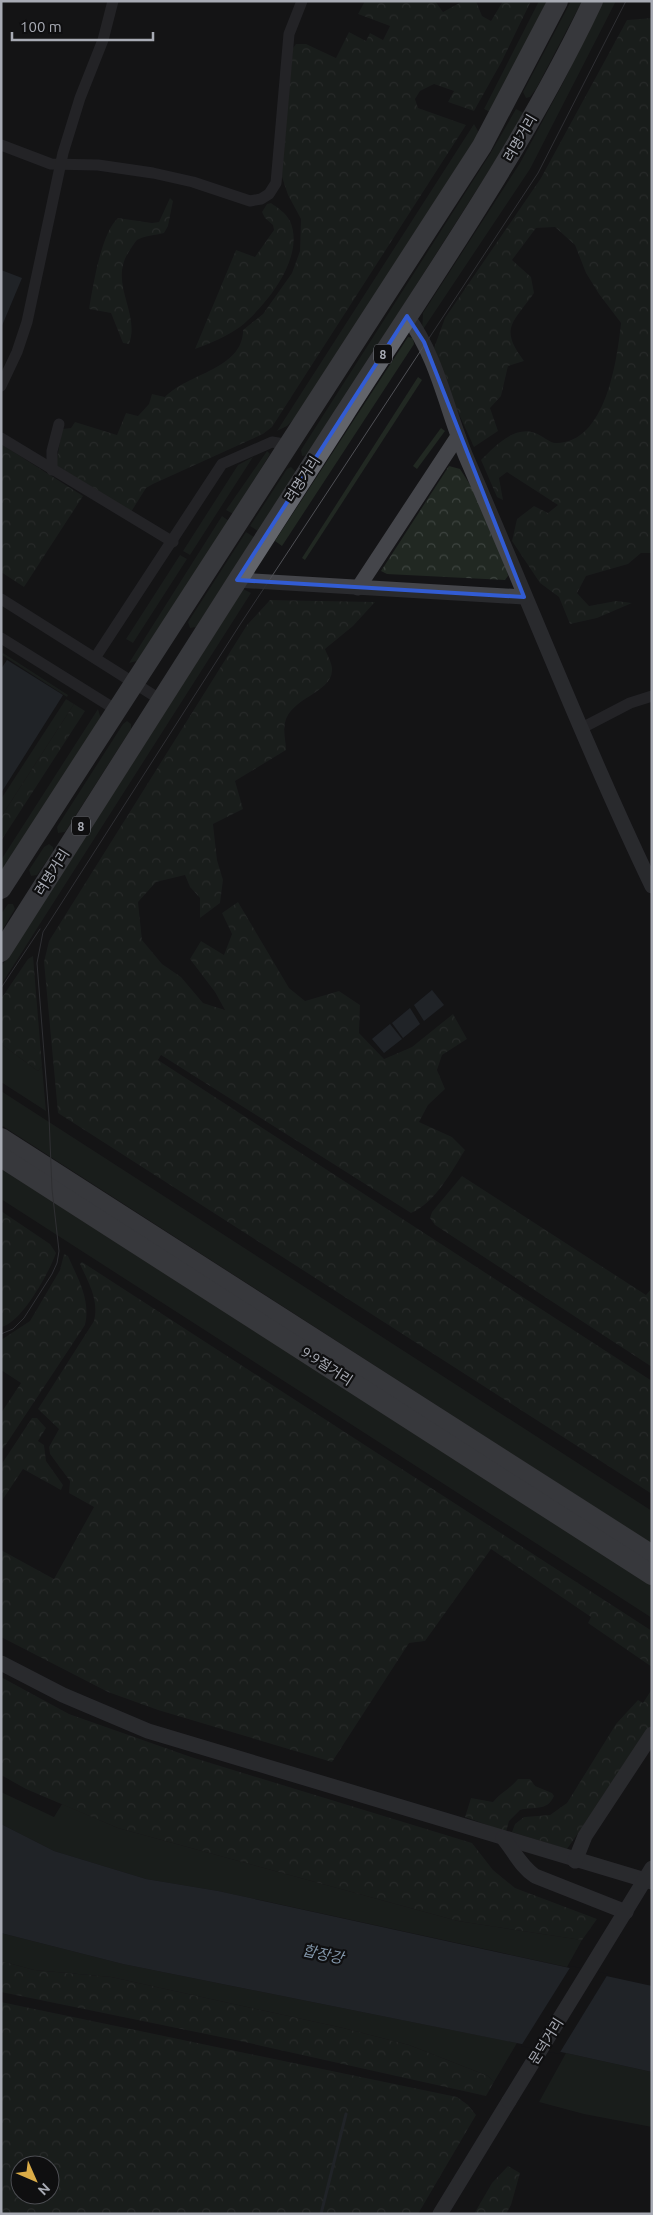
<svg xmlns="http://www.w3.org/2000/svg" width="653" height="2215" font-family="Ubuntu,'Noto Sans KR',sans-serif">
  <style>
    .grass { fill: #212822 }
    .forest { fill: url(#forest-crowns); fill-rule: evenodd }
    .water { fill: #2f363d }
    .pier { fill: #141416 }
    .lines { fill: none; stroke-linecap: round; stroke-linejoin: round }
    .stream { stroke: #2f363d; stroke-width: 3 }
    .street { stroke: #36363a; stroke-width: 11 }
    .secondary { stroke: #44454a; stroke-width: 15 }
    .highway { stroke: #62646a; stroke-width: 20 }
    .tram { stroke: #4f5055; stroke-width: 1 }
    .secondary-bridge { stroke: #44454a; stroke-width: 15 }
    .marked { fill: none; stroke: #325cd3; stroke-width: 4; stroke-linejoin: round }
    .labels { text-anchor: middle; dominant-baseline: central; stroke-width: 4.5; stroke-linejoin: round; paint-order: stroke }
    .shield { fill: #0f0f10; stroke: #7a7c83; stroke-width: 1 }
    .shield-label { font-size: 12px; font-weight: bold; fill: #a8abb4 }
    .street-label { font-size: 14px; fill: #a8abb4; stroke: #0f0f10 }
    .water-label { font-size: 15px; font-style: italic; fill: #8397ab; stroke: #0f0f10 }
  </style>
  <defs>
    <pattern id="forest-crowns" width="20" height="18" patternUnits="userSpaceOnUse" patternTransform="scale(1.25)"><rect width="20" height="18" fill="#212822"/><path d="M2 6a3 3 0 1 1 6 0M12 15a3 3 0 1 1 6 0" fill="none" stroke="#3e4440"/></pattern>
  </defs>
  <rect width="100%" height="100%" fill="#141416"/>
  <g class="grass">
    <path d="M539,1H547L490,112L484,109Z"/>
    <path d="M571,1H582L536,89L530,97L526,98L523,92Z"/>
    <path d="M603,1H616L530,169L422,331L423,313L520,163L563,83Z"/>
    <path d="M516,109L524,113L497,158L308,455L302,456L301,450L490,154Z"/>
    <path d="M474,124L478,131L477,136L296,417L287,426L277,431Z"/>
    <path d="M408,337L413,338L414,344L282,546L275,541Z"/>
    <path d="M418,377L422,380L305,560L302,558Z"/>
    <path d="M441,428L445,431L417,469L413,466Z"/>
    <path d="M267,451L270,454L233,514L226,510Z"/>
    <path d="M253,457L190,555L183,551L238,465Z"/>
    <path d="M291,467L296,472L258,531L250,526L287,469Z"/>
    <path d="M222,516L229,521L137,661L129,663Z"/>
    <path d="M246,532L254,537L196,627L190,628L188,622Z"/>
    <path d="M180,555L187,559L133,643L126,639Z"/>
    <path d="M243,589L251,593L1,985V967Z"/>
    <path d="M3,653L68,695L67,697L2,655Z"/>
    <path d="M66,699L74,704L1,817V799Z"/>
    <path d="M98,709L101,719L1,876V860Z"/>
    <path d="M127,721L131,724V729L65,832L58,833L57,827L123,724Z"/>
    <path d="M49,844L53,847V852L37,875L31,876L29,870L44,847Z"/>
    <path d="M8,904H13L15,909L1,932V914Z"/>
    <path d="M1,1044L38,1071L42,1066L46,1111L1,1082Z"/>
    <path d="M1,1091L652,1511V1544L1,1125Z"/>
    <path d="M1,1165L652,1584V1618L1,1199Z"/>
    <path d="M1,1792L54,1817L62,1804L118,1828L458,1921L582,1940L567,1967L218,1891L146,1879L54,1851L1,1824Z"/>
    <path d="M1,1933L123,1964L517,2043L494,2082L488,2076L409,2045L343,2028L111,1977L34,1970L1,1961Z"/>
    <path d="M566,2053L652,2072V2127L584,2114L539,2102Z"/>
  </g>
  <g class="forest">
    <path d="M365,1H435L443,12L463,1H476L482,16L491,21L503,1H531L502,61L474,111L448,102L454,91L434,84L420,91L415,99L418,108L466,125L272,427L263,434L153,484L146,488L131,512L56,465L62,429L71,428L75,422L117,435L126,413L138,416L149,404L152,394L165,397C188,373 243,369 243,330L263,314L292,273L300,251L301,219L288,195L281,174L293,48L296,44H306L336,58L349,32L366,41L370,33L383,40L390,26L358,14Z"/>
    <path d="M652,18V553H641L628,564L586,576L577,593L589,606L616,601L632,603L597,618L570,624L559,597L540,583L512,541L517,519L534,506L548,513L558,505L507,472L499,478L503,500L497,497L481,460C494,447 514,425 535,433C542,435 549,443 556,443C606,443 617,360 621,323L599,294L586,273L575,245L555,227L536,228L512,260L531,277L534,293C513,323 499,328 524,361L508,366L501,396L490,408L498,431L474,447L440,373L434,348L445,318L541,178L627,20Z"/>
    <path d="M170,198L173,201L168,226L164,233C157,235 143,236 137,240C135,242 132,247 130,250C107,282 141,313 129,344L123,343L111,313L89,309C93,286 101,233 118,218L152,223L159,222Z"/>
    <path d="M271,203C278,208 286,213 290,221C306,257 266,306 240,327C226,337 211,343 195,349L236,250L255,257L274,230L273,225L265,218L262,212L267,204Z"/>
    <path d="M1,444L83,496L24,587L1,572Z"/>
    <path d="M449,466L460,469L480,500L507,570L508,576L505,580L387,574L381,571Z"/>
    <path d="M270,600L375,602L353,626L325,649C327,655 333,664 332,671C331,693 290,698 285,723C283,731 286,742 286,750L235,781L243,809L213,824L217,860L223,880L220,903L200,918V898L190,887L185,875L156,882L138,902L142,940L162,964L181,977L203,1003L225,1010L215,992L190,959L201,941L224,955L232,934L222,913L238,902L289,988L305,1001L339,991L360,1005L359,1033L384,1059L412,1047L453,1014L467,1039L442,1055L437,1070L445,1089L428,1105L419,1122L452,1137L465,1150C452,1171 435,1203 411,1213L161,1055L158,1060L652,1381V1494L58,1113L44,962L49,941L247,625Z"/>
    <path d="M74,704L85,711L1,841V817Z"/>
    <path d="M33,956L42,1066L38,1071L1,1044V999L28,959Z"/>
    <path d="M462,1176L646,1295L652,1288V1367L435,1225L430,1218L432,1212Z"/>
    <path d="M1,1211L50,1244L56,1253C50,1271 21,1324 1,1327Z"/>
    <path d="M64,1254L68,1256C78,1279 91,1300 85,1325L1,1452V1413L21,1383L1,1370V1340L30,1321L60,1270Z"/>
    <path d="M82,1262L652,1631V1667L588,1623L591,1617L491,1549L425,1641L409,1643L332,1762L158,1710L108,1692L1,1637V1550L54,1579L94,1507L69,1493L70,1481L50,1454L49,1447L59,1429L38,1409L94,1321C99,1300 89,1284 80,1264Z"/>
    <path d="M32,1418H37L46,1428L38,1441L44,1445L46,1461L63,1485L61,1490L23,1469L1,1502V1465Z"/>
    <path d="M1,1677L69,1714L191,1757L472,1843L493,1870L515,1888L597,1919L582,1940L458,1921L118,1828L26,1789L1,1775Z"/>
    <path d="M652,1689V1728L567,1849L512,1832L515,1824L524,1817L550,1815L567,1803L616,1724L638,1700L643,1703Z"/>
    <path d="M518,1779H530L535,1786L552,1793L554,1796C547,1812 534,1806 520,1810L509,1821L506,1832L465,1817L471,1798L493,1802C501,1792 510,1789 518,1779Z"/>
    <path d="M1,1961L34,1970L111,1977L343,2028L409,2045L488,2076L494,2082L486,2096L240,2041L1,1992Z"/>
    <path d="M1,2002L457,2097L468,2105L476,2115L418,2214H1ZM20,2165H50V2195H20Z"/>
    <path d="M508,2166L520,2173L511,2205L506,2214H474L492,2183Z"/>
  </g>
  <g class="water">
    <path d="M1,270L22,278L1,328Z"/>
    <path d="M7,660L63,695L1,793V669Z"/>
    <path d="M432,990L444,1005L424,1021L414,1005Z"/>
    <path d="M410,1008L420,1024L403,1038L392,1023Z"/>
    <path d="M390,1024L402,1039L384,1053L372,1039Z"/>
    <path d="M1,1824L54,1851L146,1879L218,1891L652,1986V2072L566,2053L123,1964L1,1933Z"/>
  </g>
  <path class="pier" d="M571,1966L608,1974L559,2054L521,2046Z"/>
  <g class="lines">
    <path class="stream" d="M321,2214L346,2114"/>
    <g class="street">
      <path d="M1,145L51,164L98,165L153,173L193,182L250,201L261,199L269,194L276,183L289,34L302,1"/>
      <path d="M1,386L17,352L27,322L63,153L80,98L103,40L113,1"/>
      <path d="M1,438L173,542"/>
      <path d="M52,470V451L59,424"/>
      <path d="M1,599L161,700"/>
      <path d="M1,638L118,711"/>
      <path d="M95,658L222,464L272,442L290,445"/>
      <path d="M580,729L630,703L652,696"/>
    </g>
    <g class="secondary">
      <path d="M407,316C438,358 447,412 467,459C529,601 585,746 652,886"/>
      <path d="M237,580L524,597"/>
      <path d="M358,588L458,436"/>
      <path d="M1,1663L63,1695L148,1731L652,1882"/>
      <path d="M503,1838C514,1851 521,1867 535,1876L626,1912"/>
      <path d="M575,1861L585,1836L652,1734"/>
      <path d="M440,2214L509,2101"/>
    </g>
    <g class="highway">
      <path d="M1,889L482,146L558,1"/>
      <path d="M1,952C115,773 228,594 343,416C430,280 524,147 593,1"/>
      <path d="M1,1138L652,1555"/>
      <path d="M1,1157L652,1575"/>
    </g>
    <g class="tram">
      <path d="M1,988L40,929"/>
      <path d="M1,1334L13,1329L24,1318L52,1274L57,1263L59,1251L52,1189L49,1117L37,963L43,932L241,623L538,173L626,1"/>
    </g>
    <path class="secondary-bridge" d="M509,2101L652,1868"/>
  </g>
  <path d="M0 0H653V2215H0ZM407,316L424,342L524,597L237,580Z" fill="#141416" fill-opacity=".55" fill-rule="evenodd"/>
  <path class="marked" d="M407,316L424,342L524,597L237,580Z"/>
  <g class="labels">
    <g class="shield">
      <rect x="374" y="344.5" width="18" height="19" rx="4"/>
      <rect x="72" y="816.5" width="18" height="19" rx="4"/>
    </g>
    <g class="shield-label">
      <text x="383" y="354">8</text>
      <text x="81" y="826">8</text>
    </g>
    <g class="street-label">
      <text transform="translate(520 138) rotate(-60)">려명거리</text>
      <text transform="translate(302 479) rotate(-57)">려명거리</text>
      <text transform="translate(52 872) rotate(-58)">려명거리</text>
      <text transform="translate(327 1366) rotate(33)">9·9절거리</text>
      <text transform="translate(546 2041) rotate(-58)">문덕거리</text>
    </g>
    <g class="water-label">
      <text transform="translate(323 1954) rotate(12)">합장강</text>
    </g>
  </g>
  <rect width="653" height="2215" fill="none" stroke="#a8abb4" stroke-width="5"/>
  <g transform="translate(35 2180) rotate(135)"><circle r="24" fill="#0f0f10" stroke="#4c4d52"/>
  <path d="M0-4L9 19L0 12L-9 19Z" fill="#dbac47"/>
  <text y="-8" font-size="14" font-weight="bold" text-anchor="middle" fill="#a8abb4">N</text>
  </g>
  <path d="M12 32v8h141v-8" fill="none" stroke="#a8abb4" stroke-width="2.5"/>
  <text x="20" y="32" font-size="15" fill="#a8abb4" stroke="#0f0f10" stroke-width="4" paint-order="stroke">100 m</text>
</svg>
